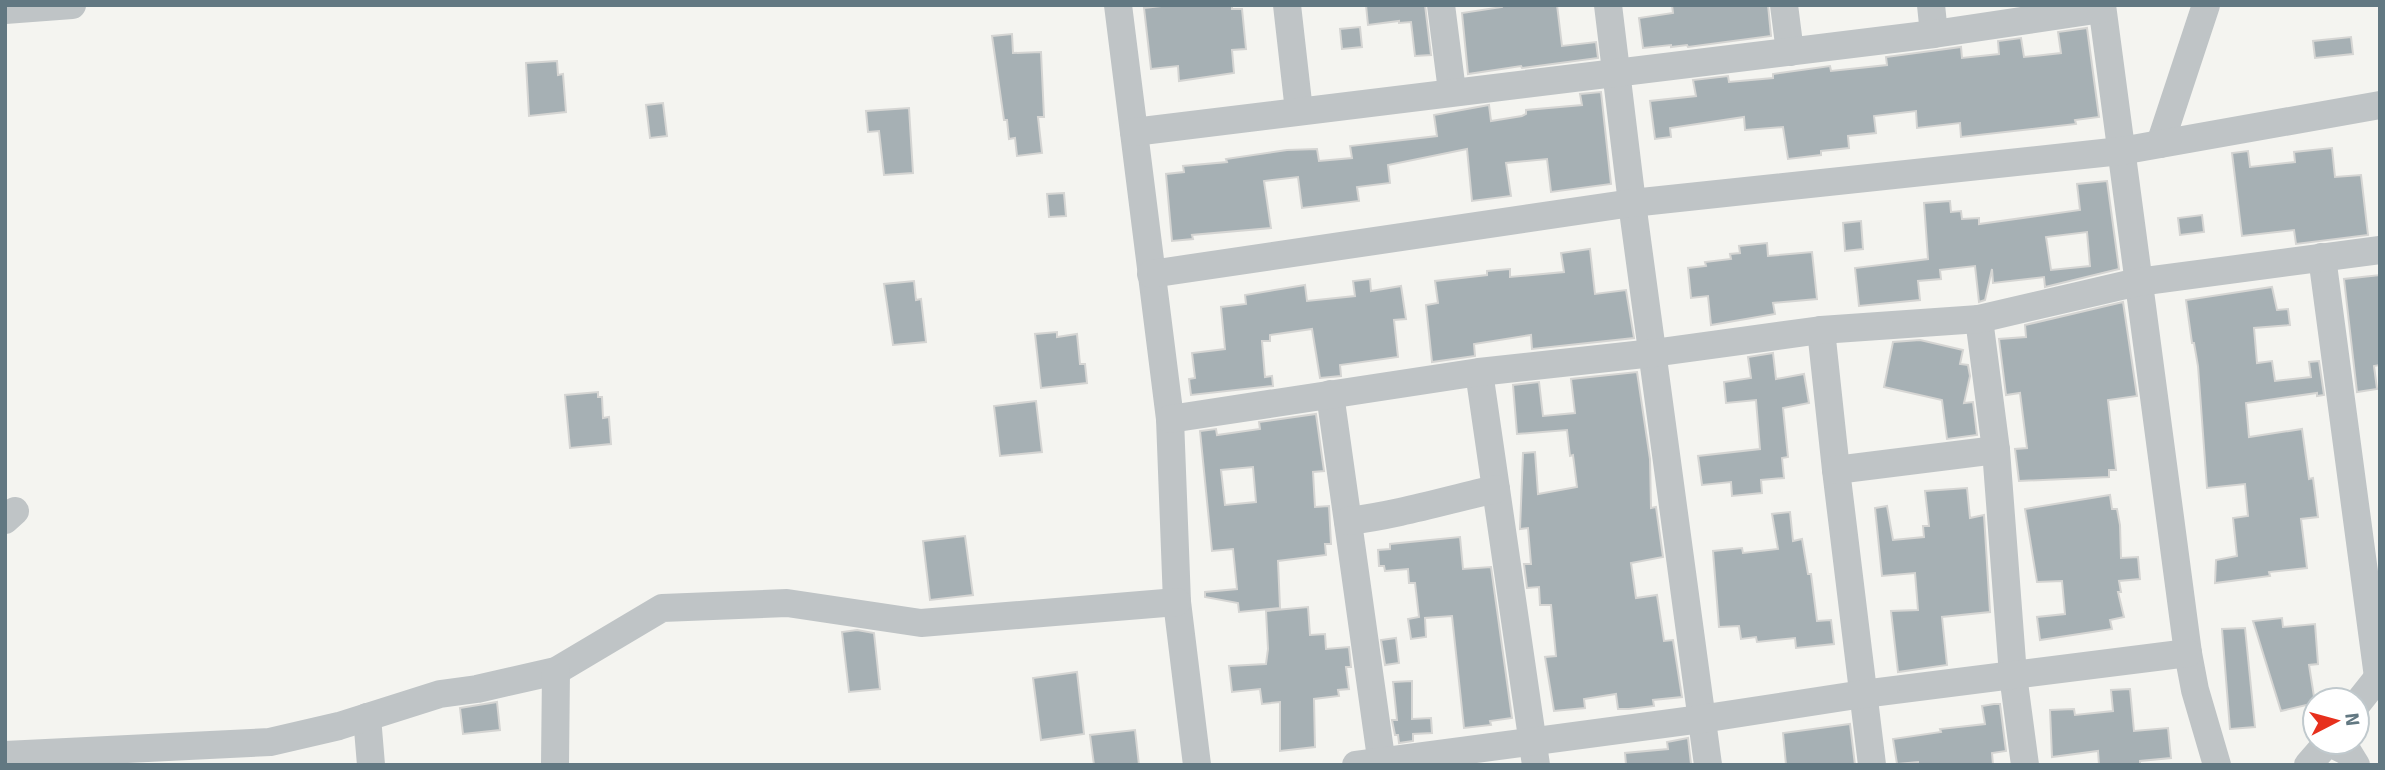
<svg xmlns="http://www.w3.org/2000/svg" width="2385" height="770" font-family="Signika,sans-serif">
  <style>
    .building { fill: #a6b0b4; stroke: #d5d5d3; stroke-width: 2; fill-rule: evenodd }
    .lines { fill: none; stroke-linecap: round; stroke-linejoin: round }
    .minor { stroke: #bfc4c6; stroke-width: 28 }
  </style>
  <rect width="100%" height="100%" fill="#f4f4f0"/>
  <g class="building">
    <path d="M1170,5H1232V9H1242L1246,49L1232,50L1234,73L1179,81L1178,66L1151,69L1144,8Z"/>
    <path d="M1366,5H1425L1431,55L1415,56L1411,22L1399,23V21L1368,25Z"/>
    <path d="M1502,5H1557L1562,46L1596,42L1598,58L1522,68L1521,66L1468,74L1462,13L1502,7Z"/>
    <path d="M1672,5H1768L1771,36L1688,47L1687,45L1671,47V45L1643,48L1639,18L1673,13Z"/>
    <path d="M1360,27L1362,47L1342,49L1340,29Z"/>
    <path d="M2087,28L2099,117L2075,120L2076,124L1961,137L1960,123L1917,128L1916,111L1874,116L1876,133L1848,136L1849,148L1821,151V155L1788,159L1783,127L1745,130L1744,117L1670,128L1671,137L1655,139L1650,101L1696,96L1693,80L1728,76L1729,82L1773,78V74L1830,66L1831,71L1887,65L1886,57L1961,47L1962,58L1999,54L1998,41L2021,38L2024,57L2061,53L2058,32Z"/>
    <path d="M1012,34L1013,53L1041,52L1044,117H1038L1042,153L1017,156L1015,138L1009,139L1007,120H1004L992,36Z"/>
    <path d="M2351,37L2353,54L2315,58L2313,41Z"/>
    <path d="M557,61L558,75L563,74L566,112L529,116L526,63Z"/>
    <path d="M1601,92L1611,184L1551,192L1547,159L1506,163L1511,196L1472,201L1467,149L1388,165L1390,183L1357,187L1359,201L1302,208L1298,177L1264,181L1271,228L1192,235L1193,239L1172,241L1166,174L1184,172L1183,166L1227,162L1226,159L1287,150L1317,149L1319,161L1352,158L1350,146L1437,136L1434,115L1489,105L1491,121L1522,116L1526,114V110L1582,105L1580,94Z"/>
    <path d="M663,103L667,136L650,138L646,105Z"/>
    <path d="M909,108L913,173L884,175L879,131L868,132L866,111Z"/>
    <path d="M2332,148L2335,177L2361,175L2368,235L2296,244L2294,230L2242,236L2232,153L2248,151L2250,167L2295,162L2294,152Z"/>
    <path d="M2107,181L2119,269L2045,287L2044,277L1993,283L1992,269L1985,300L1979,302L1975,266L1940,270L1941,279L1918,281L1920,300L1859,306L1855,268L1928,259L1924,203L1950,201L1951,212L1961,211L1962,219L1979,218V224L2080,210L2077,184ZM2087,232L2090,266L2051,270L2046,237Z"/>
    <path d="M1064,193L1066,216L1049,217L1047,194Z"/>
    <path d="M2202,215L2204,232L2180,235L2178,218Z"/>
    <path d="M1861,221L1863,249L1845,251L1843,223Z"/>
    <path d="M1767,243L1768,256L1812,252L1817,299L1773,303L1775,314L1711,325L1708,296L1691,298L1688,268L1706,266L1705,262L1731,259L1730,254L1740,253L1739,246Z"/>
    <path d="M1590,249L1595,294L1626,290L1634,338L1532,349L1531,335L1474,344L1475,356L1432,362L1426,305L1438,303L1435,281L1487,275V271L1510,269V277L1564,272L1561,253Z"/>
    <path d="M2380,275V365L2374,366L2377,389L2357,392L2344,279Z"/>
    <path d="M1370,279L1371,291L1401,286L1406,319L1394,320L1398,357L1340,365L1341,376L1320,378L1312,329L1270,335V341H1262L1265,377L1272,376L1273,386L1191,395L1189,379L1195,378L1192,353L1225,349L1221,307L1246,304L1245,295L1305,285L1307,301L1355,296L1353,281Z"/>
    <path d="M914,281L916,300L921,299L926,342L893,345L884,284Z"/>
    <path d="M2272,287L2277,310L2288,309L2290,325L2254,328L2257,363L2272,361L2275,381L2311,377L2309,362L2319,361L2324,395L2317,396V393L2246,403L2249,437L2302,429L2309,479L2313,478L2318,517L2301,519L2307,568L2269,572L2270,576L2215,583L2216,560L2237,556L2233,518L2248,516L2245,484L2207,488L2198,366L2194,343H2192L2186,300Z"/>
    <path d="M2123,302L2137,396L2108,400L2116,470H2109V477L2019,481L2015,449L2027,448L2020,393L2006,395L1999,339L2026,337L2025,325Z"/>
    <path d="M1057,332V337L1077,334L1080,364H1085L1087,383L1041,388L1035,334Z"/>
    <path d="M1920,340L1963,350L1960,364L1968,365L1970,376L1964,403L1973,402L1977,435L1947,439L1942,400L1884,387L1893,342Z"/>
    <path d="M1773,353L1776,379L1804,374L1809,403L1783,408L1788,457L1782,458L1784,478L1761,480L1762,493L1732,496L1731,482L1702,485L1698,456L1760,449L1756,400L1726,403L1724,382L1751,378L1748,357Z"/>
    <path d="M1637,372L1650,459L1651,508L1656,507L1663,557L1631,563L1636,598L1657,595L1664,641L1673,640L1682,697L1653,700L1654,706L1629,709H1618L1616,694L1584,699L1585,708L1554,711L1545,657L1556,656L1551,605H1540L1539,587L1527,588L1524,564H1531L1528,528L1520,529L1523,453L1535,452L1538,494L1577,487L1573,455L1570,456L1567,430L1517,434L1513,385L1539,382L1543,416L1575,413L1571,379Z"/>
    <path d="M598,392V397H602L603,418L609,417L611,444L570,448L565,395Z"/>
    <path d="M1036,401L1042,452L1000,456L994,406Z"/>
    <path d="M1316,414L1324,471L1313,472L1315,507L1329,506L1331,544H1325L1326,555L1278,561L1280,608L1239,612L1238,603L1205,597V592L1237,589L1233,549L1212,551L1200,431L1216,429L1217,435L1260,429L1259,422ZM1253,467L1256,502L1225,505L1221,470Z"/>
    <path d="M1967,488L1970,518L1984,515L1990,612L1942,617L1947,665L1898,672L1891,611L1918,610L1915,573L1882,576L1875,508L1887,506L1893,540L1924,537L1923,526H1929L1925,491Z"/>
    <path d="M2110,495L2112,509H2117L2120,525L2121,558L2138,557L2140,579L2119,581L2121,592H2118L2124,617L2110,620L2112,629L2040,640L2037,617L2065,614L2062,581L2037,582L2025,509Z"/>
    <path d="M1790,512L1793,541L1802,539L1808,574H1811L1817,621L1831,620L1834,644L1796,648L1795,638L1757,642L1756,637L1741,639L1739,626L1719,627L1713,551L1742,548L1743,553L1778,549L1772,514Z"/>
    <path d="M965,536L973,595L930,600L923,541Z"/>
    <path d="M1460,537L1463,569L1491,567L1512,718L1490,721L1491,725L1464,728L1452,616L1425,618L1426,637L1411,639L1408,619L1419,617L1415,583H1409L1408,569L1385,571L1384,566H1379L1378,550L1390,549V544Z"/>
    <path d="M1308,607L1310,635L1325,634L1326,649L1349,647L1351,667H1346L1349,689L1338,690L1339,696L1314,699L1315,747L1280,751V702L1262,704L1260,689L1232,692L1229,666L1266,664L1268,649L1266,611Z"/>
    <path d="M2282,618L2283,627L2315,624L2318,664L2309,665L2315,703L2281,711L2253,621Z"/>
    <path d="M2245,628L2255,727L2230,729L2222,629Z"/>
    <path d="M857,630L874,633L880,689L849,692L842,632Z"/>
    <path d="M1396,638L1399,663L1385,665L1381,640Z"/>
    <path d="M1077,672L1084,734L1041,740L1033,678Z"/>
    <path d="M1412,681V719L1431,718L1432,733L1413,734V741L1399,743L1398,735H1395L1392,720H1397L1393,682Z"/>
    <path d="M2130,689L2134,731L2168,728L2171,758L2140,761V765H2099L2098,751L2052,757L2050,710L2074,709L2075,715L2113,711L2111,690Z"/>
    <path d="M497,702L500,730L463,734L460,708Z"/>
    <path d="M1994,704H2000L2006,751L1992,753L1993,765H1918V762L1897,764L1893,739L1941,732L1940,729L1985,724L1982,706Z"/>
    <path d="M1850,724L1855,765H1786L1783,733Z"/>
    <path d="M1135,730L1139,765H1094L1090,735Z"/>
    <path d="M1688,738L1691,764L1626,765L1625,753L1668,749L1667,742Z"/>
  </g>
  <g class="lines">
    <g class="minor">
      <path d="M1118,5L1170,419L1177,602L1197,765"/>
      <path d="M1287,5L1299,111"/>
      <path d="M1441,5L1452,91"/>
      <path d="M1608,5L1632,203L1708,765"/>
      <path d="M1784,5L1790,52"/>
      <path d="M1931,5L1934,34"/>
      <path d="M2102,5L2188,653L2195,690L2217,765"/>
      <path d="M5,10L72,5"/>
      <path d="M1134,132L1934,34L2102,9"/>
      <path d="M2160,144L2206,5"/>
      <path d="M2322,257L2378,677"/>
      <path d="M1151,274L1632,203L2121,151L2380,105"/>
      <path d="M1979,319L1996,450L2013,675L2025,765"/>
      <path d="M1821,330L1836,470L1872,765"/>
      <path d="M1479,372L1536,765"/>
      <path d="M1330,394L1382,765"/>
      <path d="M1170,419L1479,372L1653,353L1821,330L1979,319L2138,282L2380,250"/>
      <path d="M1836,470L1996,450"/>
      <path d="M5,520L15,511"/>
      <path d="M1348,521C1398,515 1447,500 1496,489"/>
      <path d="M2357,704L2380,675"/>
      <path d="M367,717L371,765"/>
      <path d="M2328,742L2348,752L2356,765"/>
      <path d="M5,755L270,742L339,726L440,694L477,689L556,671L662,608L787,603L921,623L1177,602"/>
      <path d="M555,765L556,671"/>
      <path d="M1356,765L1701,719L1863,694L2188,653"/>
      <path d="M2308,765L2328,742"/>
    </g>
  </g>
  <rect width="2385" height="770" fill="none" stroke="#627882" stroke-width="14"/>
  <g transform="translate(2336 721) rotate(84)"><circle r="33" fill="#ffffff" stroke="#c0c9cd" stroke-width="2"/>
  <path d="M0-5L12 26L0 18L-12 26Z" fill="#e7301d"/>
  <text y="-10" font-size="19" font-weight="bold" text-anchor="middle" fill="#627882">N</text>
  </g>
</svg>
